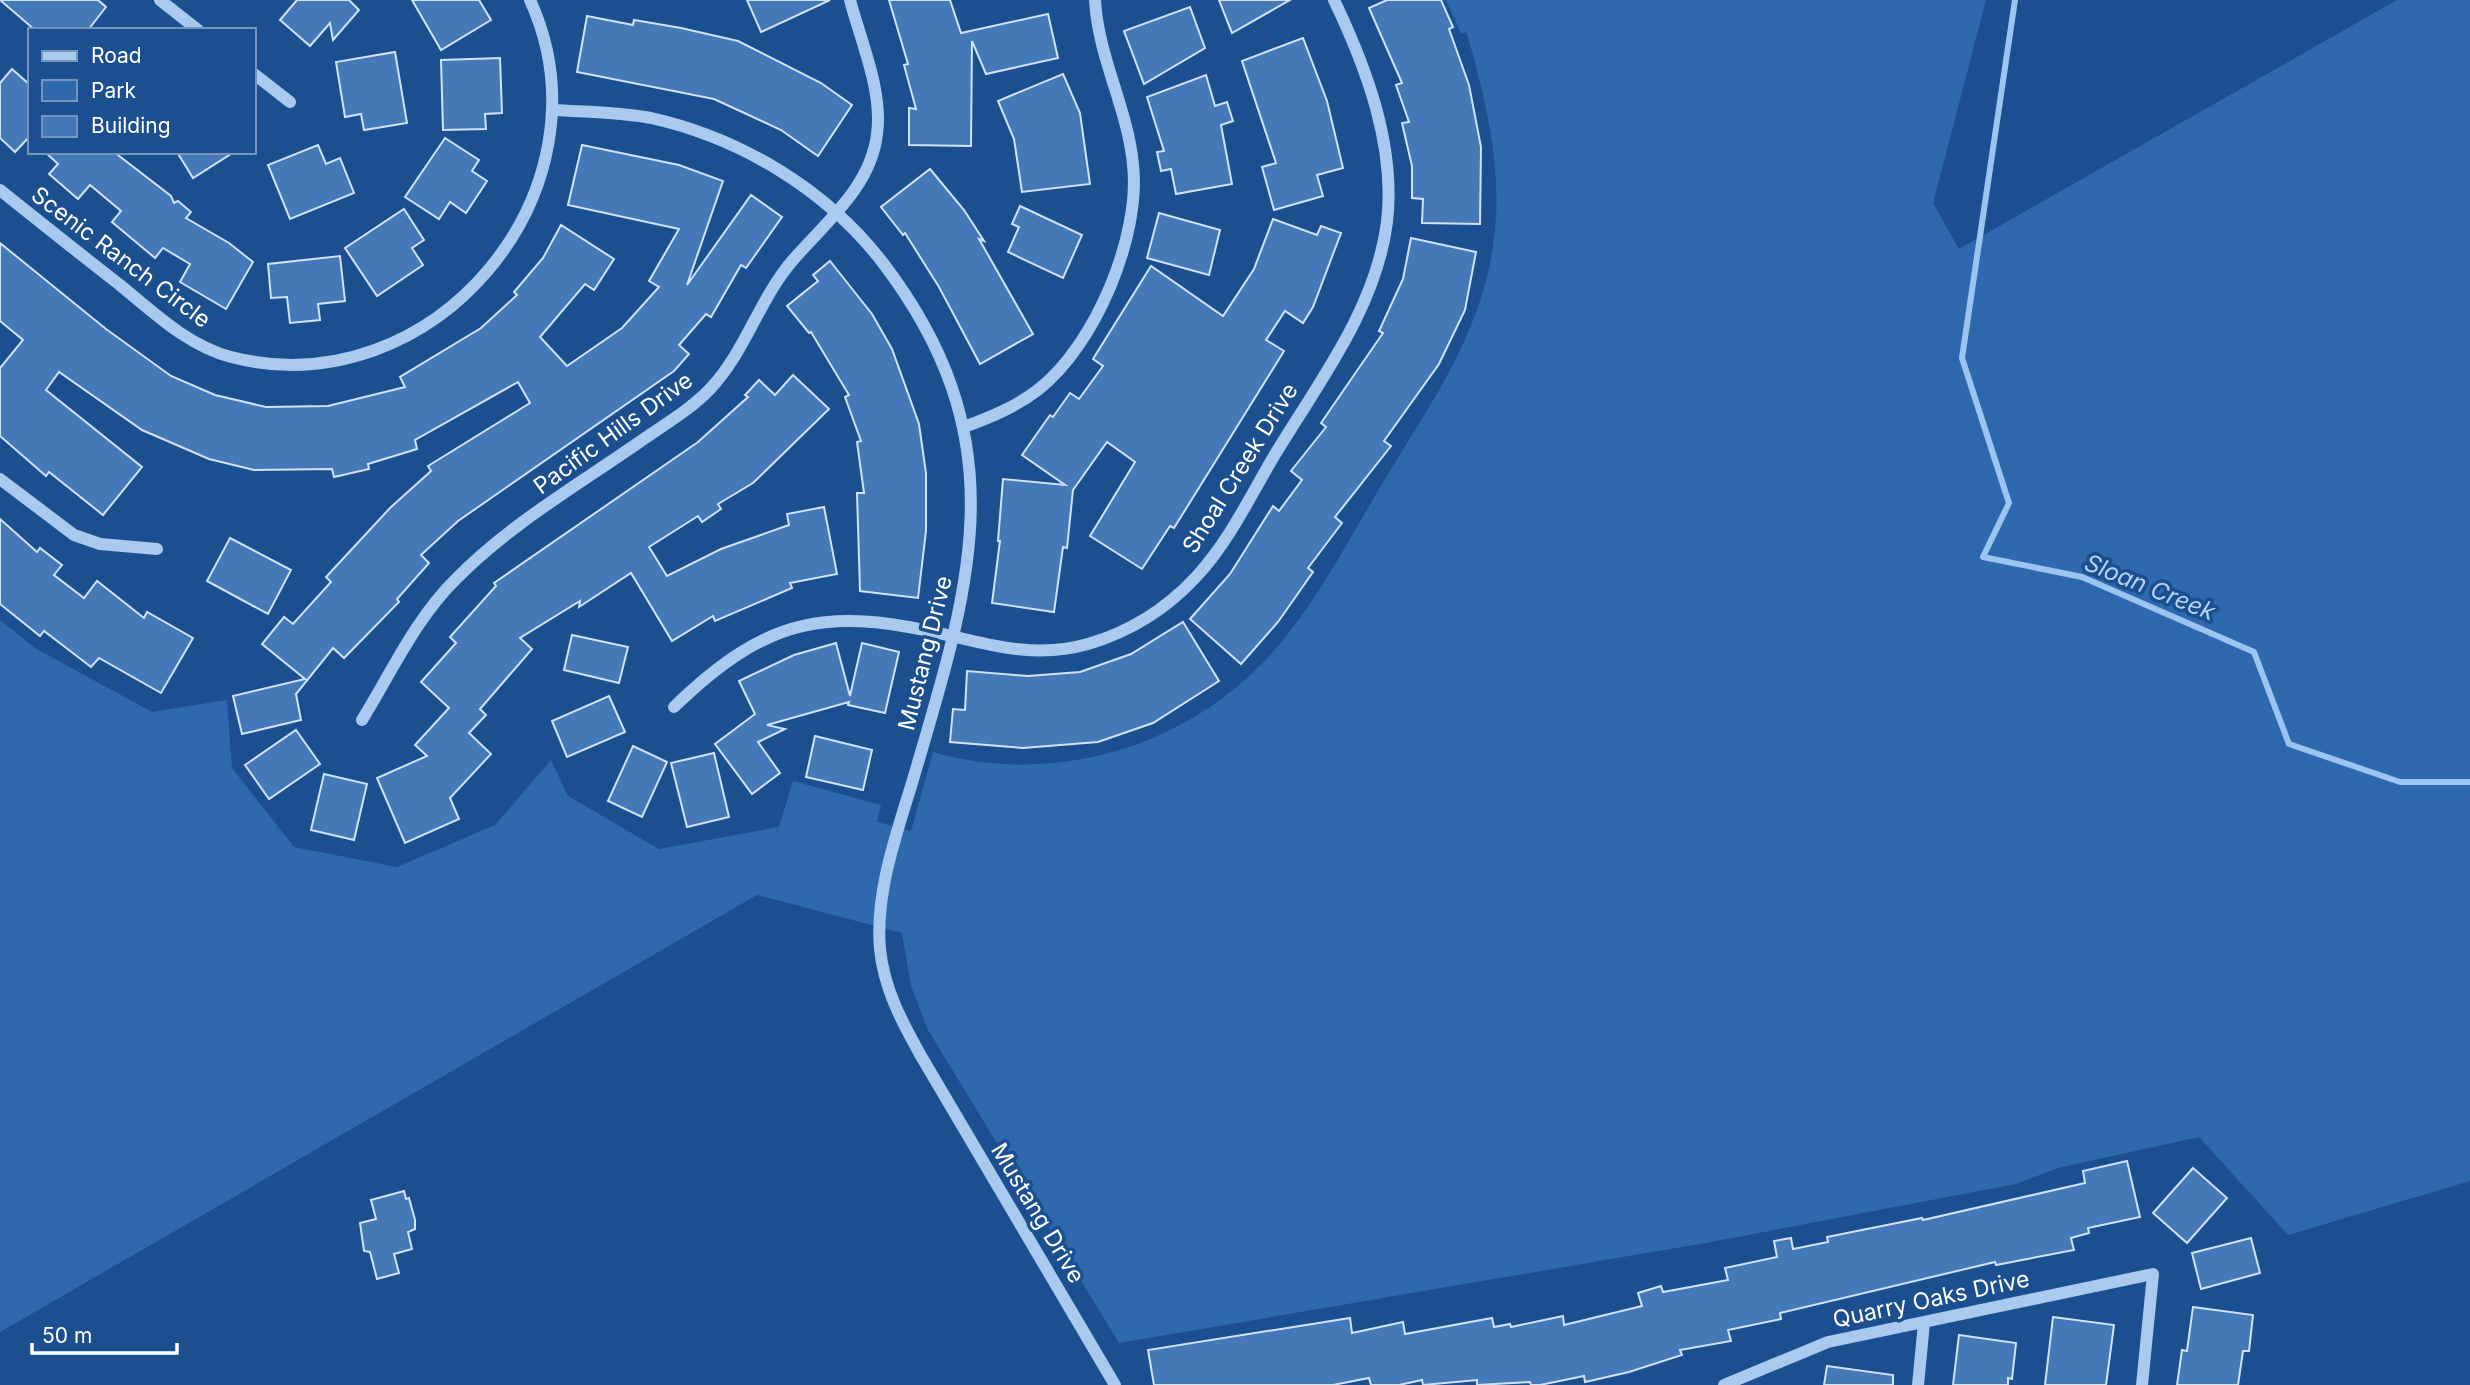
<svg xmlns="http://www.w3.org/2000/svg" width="2470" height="1385" font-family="Inter,sans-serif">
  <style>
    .green { fill: #2e69ad }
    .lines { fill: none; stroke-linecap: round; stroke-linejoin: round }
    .stream { stroke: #9cc4f0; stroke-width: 6 }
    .building { fill: #4478b7; stroke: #cfe3fa; stroke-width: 2 }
    .minor { stroke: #a9c9ee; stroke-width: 12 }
    .labels { text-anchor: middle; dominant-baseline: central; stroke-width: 7; stroke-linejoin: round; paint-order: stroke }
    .street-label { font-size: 23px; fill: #fff; stroke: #1b4f8f }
    .water-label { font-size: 24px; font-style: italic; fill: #b5d3f5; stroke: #1b4f8f }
  </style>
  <rect width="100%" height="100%" fill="#1b4f8f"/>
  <path class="green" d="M1446,0H1986L1933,203L1959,249L2397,0H2470V1181L2288,1235L2199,1137L2058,1168L2016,1184L1711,1242L1119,1343L928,1030L911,986L902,933L757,895L0,1332V620L35,648L152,712L227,700L232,768L294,847L397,867L495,825L551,760L568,796L659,849L779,827L793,781L881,805L877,822L911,831L933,752C1062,789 1204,742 1287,635C1326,586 1355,528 1388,474C1432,402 1481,332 1493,246C1504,175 1487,105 1468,37L1466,32L1461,34Z"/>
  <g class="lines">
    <path class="stream" d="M2015,0L1962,358L2009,503L1983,557L2082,577L2254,652L2289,744L2400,782H2470"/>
  </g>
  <g class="building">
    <path d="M0,0H98L106,7L88,30H35Z"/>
    <path d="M297,0H349L359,10L333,40L330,23L310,46L280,20Z"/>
    <path d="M412,0H479L491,20L441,50Z"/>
    <path d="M747,0H830L761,32Z"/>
    <path d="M889,0H950L961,33L1048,14L1058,58L986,74L972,41L971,146L909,145V108L916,109L904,65L908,64Z"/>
    <path d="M1219,0H1290L1232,33Z"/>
    <path d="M1387,0H1441L1453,27L1449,29L1469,85L1481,147L1480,224L1422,223L1423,199L1412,198V166L1402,123L1409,122L1396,85L1402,83L1369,8Z"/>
    <path d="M1190,7L1205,48L1144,84L1124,31Z"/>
    <path d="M587,16L633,25L634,20L681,28L738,41L821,83L852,105L818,156L781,130L714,99L577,72Z"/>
    <path d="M1303,38L1327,101L1343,168L1317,175L1323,196L1274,210L1262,167L1276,163L1242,61Z"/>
    <path d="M395,52L407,123L364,130L361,114L345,117L336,62Z"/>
    <path d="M500,58L502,113L485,114L486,129L443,130L441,60Z"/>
    <path d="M12,69L30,85V136L15,152L0,138V83Z"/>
    <path d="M1063,74L1080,113L1090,184L1022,192L1014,139L998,101Z"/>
    <path d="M1206,75L1215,106L1227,102L1233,121L1221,125L1232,184L1176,194L1171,169L1161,171L1157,152L1164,151L1147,97Z"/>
    <path d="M445,138L479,160L472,171L487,181L466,213L450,202L439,219L405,197Z"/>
    <path d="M318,145L326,164L340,158L354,193L290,219L268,165Z"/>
    <path d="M582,145L679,165L723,181L687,285L751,195L782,217L746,268L741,265L711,317L706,314L679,345L689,354L674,371L458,521L421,555L429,563L397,599L399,602L344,658L333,648L296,694L301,720L242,734L233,696L305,679L262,644L284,617L293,624L331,582L326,577L390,508L431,471L428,466L530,403L518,382L415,440L417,449L368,464L369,469L334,477L332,469L254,470L209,459L142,430L59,372L46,390L142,467L103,515L49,472L46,476L0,436V368L23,340L0,321V243L106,329L171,376L215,395L266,407L328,406L405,387L400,377L481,328L517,295L514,292L543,258L561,225L614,259L594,290L585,284L540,337L567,366L622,328L659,287L649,281L679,229L568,205Z"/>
    <path d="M45,152H114L171,196L174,203L178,201L191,212L186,218L229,243L253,262L226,309L180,282L190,264L163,248L155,258L112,222L121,211L90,185L78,199L49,174L58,164Z"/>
    <path d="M177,152H234L193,178Z"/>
    <path d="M930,169L964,210L984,241L979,239L1033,334L980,364L939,287L905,233L903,235L881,207Z"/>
    <path d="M1020,206L1082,235L1063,278L1008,252L1019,227L1012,224Z"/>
    <path d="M404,209L424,240L412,248L423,265L377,296L345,248Z"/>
    <path d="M1159,213L1220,230L1209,275L1147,258Z"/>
    <path d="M1273,219L1317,235L1321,226L1341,233L1313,307L1303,323L1285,311L1266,340L1284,351L1174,528L1170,526L1142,569L1090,536L1135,462L1107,442L1073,490L1067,548L1063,547L1054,612L992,603L1000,541H998L1003,479L1065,485L1022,455L1050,415L1053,417L1070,393L1079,399L1103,366L1093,359L1151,266L1223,316L1254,269Z"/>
    <path d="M1411,238L1476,252L1465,310L1439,364L1384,441L1391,446L1335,517L1342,523L1308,568L1313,572L1278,622L1241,664L1190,619L1230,574L1273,506L1279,511L1302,480L1291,471L1326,427L1321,423L1383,333L1379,331L1403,279Z"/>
    <path d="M340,256L345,301L318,304L320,320L290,323L287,297L271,298L268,264Z"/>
    <path d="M830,261L872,314L892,349L919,424L926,473V531L918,598L860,591L857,493H864L857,442L861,441L845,397L849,395L811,332L809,333L787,306L818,281L813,275Z"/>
    <path d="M793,375L829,409L753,483L718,504L721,509L702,522L698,516L649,547L667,576L721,549L789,525L787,514L824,507L837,574L790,583L792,588L715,621L713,616L672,641L631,573L579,607L580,601L520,638L532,649L480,709L486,715L469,733L491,754L450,798L459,819L405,843L377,778L427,756L415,745L449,708L421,682L456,643L450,637L496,586L494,583L698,442L748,397L745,395L759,380L775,395Z"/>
    <path d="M0,519L37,552L40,548L62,565L54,575L84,598L97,581L144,618L147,612L193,638L161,693L99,658L91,667L44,631L40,636L0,604Z"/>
    <path d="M230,538L291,570L268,614L207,581Z"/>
    <path d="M1183,622L1219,681L1153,723L1098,742L1023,748L950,742L953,709L965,710L967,671L1028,676L1080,672L1131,654Z"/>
    <path d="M572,635L628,647L619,683L564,670Z"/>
    <path d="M836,643L850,696L862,643L899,652L885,713L848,705L849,702L767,725L785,729L758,742L780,773L752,794L715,744L755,714L739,681L794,655Z"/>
    <path d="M609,696L625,732L567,757L552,721Z"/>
    <path d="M296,730L320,764L269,799L245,765Z"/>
    <path d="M815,736L872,750L863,790L806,777Z"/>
    <path d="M633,746L667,762L642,817L608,801Z"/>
    <path d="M714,753L729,817L687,827L671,763Z"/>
    <path d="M324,774L367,784L354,840L311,830Z"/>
    <path d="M2127,1161L2140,1217L2088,1228L2089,1233L2071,1238L2074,1250L1996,1265L1995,1262L1780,1313L1781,1319L1728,1330L1731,1341L1680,1350L1682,1355L1629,1372L1585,1382L1584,1376L1540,1385H1531L1530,1382L1477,1385V1380L1423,1385L1422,1380L1399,1385H1371L1369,1378L1333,1385H1154L1148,1350L1350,1318L1352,1333L1403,1322L1405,1334L1492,1318L1494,1327L1510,1324L1511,1327L1563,1316L1564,1325L1642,1306L1638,1293L1661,1286L1663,1292L1728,1280L1725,1268L1777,1257L1774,1241L1791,1238L1793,1249L1828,1242L1827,1237L1922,1218L1923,1220L2085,1183L2083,1171Z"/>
    <path d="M2193,1168L2227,1198L2187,1243L2153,1213Z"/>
    <path d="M404,1191L406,1199L409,1198L415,1220V1229L408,1232L412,1249L394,1254L399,1273L377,1279L370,1252L364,1251L360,1223L376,1219L371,1200Z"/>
    <path d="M2251,1238L2260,1273L2201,1289L2192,1253Z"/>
    <path d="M2193,1307L2253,1315L2249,1351H2243L2238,1385H2177L2182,1350L2187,1351Z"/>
    <path d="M2053,1317L2114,1325L2106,1385H2045Z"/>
    <path d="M1959,1335L2016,1343L2012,1379L2008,1378V1385H1953Z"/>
    <path d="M1827,1366L1893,1375V1385H1824Z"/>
  </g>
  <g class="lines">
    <g class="minor">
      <path d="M160,0L198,30"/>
      <path d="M254,74L290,102"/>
      <path d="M554,110C586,112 619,112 651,118C741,138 827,190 883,263C1020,443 970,586 912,783C896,835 875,894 880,949C884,989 902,1022 921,1056L1115,1385"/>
      <path d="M0,190C40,222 80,254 120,285C153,312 188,346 231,357C433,409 617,190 530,0"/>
      <path d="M964,427C991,417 1016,407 1039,389C1095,345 1141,236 1133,165C1128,109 1098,57 1095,0"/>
      <path d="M0,479L74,535L100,544L157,549"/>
      <path d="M674,707C769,615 829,606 956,637C1000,648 1042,657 1088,644C1129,632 1166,609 1195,578C1228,543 1250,497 1274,456C1318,383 1376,309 1387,222C1396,146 1366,67 1334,0"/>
      <path d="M362,720C391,673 416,618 456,579C509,525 576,486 638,443C662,426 690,410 710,389C746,351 759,299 793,260C825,223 871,187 877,134C883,91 861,42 850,0"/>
      <path d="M1724,1385L1828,1342L2153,1274L2142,1385"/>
      <path d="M1918,1385L1924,1323"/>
    </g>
  </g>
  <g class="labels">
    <g class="street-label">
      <text transform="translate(121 257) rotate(37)">Scenic Ranch Circle</text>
      <text transform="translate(613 433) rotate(-36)">Pacific Hills Drive</text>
      <text transform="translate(1240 468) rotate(-58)">Shoal Creek Drive</text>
      <text transform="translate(925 653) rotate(-76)">Mustang Drive</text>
      <text transform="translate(1038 1213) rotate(59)">Mustang Drive</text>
      <text transform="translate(1931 1299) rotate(-12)">Quarry Oaks Drive</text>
    </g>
    <g class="water-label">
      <text transform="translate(2150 587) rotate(22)">Sloan Creek</text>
    </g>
  </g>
  <rect x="28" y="28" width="228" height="126" fill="#1b4f8f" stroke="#7695bc" stroke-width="2"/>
  <rect x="42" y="51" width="35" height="10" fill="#a9c9ee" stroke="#7695bc" stroke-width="2"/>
  <text x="91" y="63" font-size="21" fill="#ffffff">Road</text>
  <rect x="42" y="80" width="35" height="21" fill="#2e69ad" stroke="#7695bc" stroke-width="2"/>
  <text x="91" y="98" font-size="21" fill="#ffffff">Park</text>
  <rect x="42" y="116" width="35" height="21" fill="#4478b7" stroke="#7695bc" stroke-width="2"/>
  <text x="91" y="133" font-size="21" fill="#ffffff">Building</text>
  <path d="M32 1343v10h145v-10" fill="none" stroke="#ffffff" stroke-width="3.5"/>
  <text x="42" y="1343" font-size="21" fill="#ffffff" stroke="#1b4f8f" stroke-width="5" paint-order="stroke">50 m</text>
</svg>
